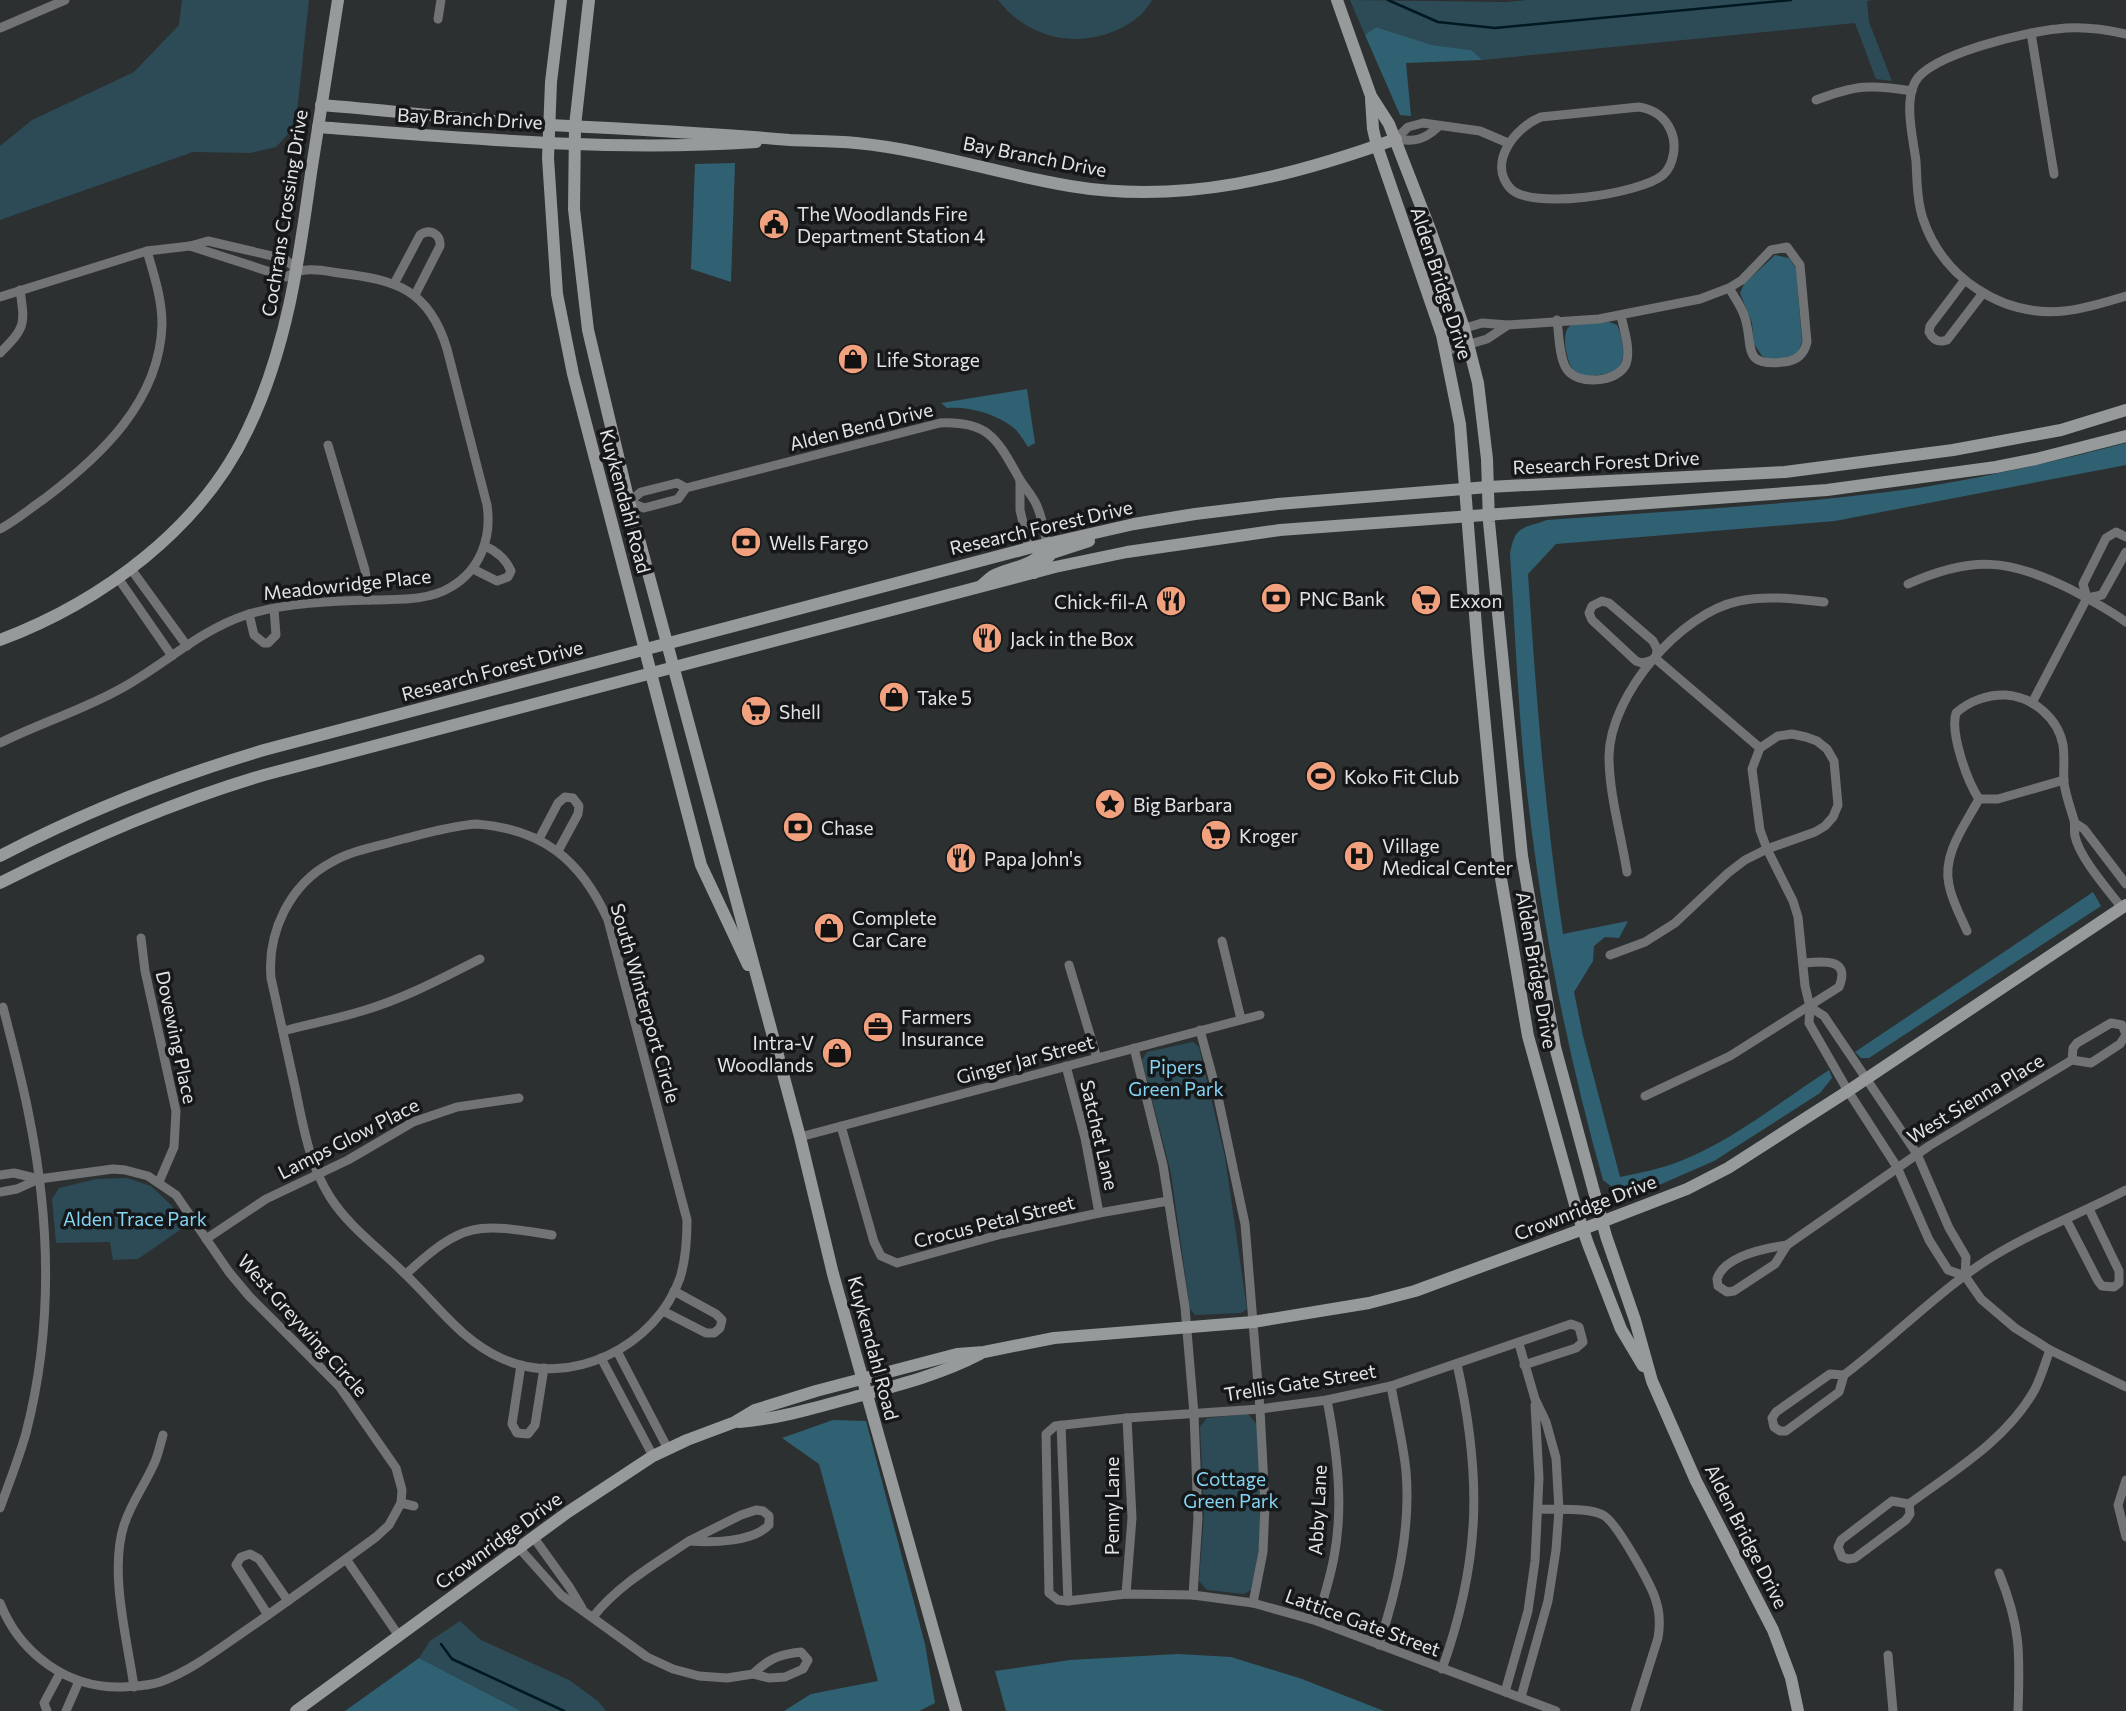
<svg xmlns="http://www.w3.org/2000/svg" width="2126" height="1711" font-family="Commissioner,sans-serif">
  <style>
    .green { fill: #2d4b56 }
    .forest { fill: #306173 }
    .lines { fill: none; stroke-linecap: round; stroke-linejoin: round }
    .stream { stroke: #001821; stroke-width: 2.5 }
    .street { stroke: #717374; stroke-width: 9 }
    .secondary { stroke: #979a9b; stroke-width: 12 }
    .labels { text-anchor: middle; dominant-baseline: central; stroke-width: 7; stroke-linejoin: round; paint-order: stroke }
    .street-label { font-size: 19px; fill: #e2e4e5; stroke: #161718 }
    .poi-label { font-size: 19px; fill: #e2e4e5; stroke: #161718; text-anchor: start }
    .park-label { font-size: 19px; fill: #84d5f4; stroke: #161718 }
  </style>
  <rect width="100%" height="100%" fill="#2c3031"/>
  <g class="green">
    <path d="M182,0H309L297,112L290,132L276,147L250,153L193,152L0,220V146L32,120L134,72L179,25Z"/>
    <path d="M998,0H1152C1146,11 1136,20 1125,26C1081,50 1029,40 998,0Z"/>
    <path d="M1350,0L1506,2L1528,0H1872L1867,1L1869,22L1892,81L1876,79L1855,23L1482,60L1470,50L1432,45L1376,27L1365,35Z"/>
    <path d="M1193,1042L1199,1047L1225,1157L1247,1309L1241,1313L1195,1315L1190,1309L1171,1173L1142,1060L1147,1052Z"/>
    <path d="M127,1178L151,1186L171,1205L187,1225L138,1259L113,1260L110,1242L56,1243L52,1199L59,1188L96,1179Z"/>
    <path d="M1248,1414L1257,1425C1260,1480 1266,1537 1251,1590L1244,1594L1207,1590L1199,1581L1204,1515L1200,1427L1207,1418Z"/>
    <path d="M460,1621L481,1640L569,1680L598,1701L606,1711H521L419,1658L430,1641Z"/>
  </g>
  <g class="forest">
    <path d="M1376,27L1432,45L1471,50L1482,60L1406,63L1411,116L1400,115L1365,35Z"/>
    <path d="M735,163L731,282L691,269L695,164Z"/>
    <path d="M1775,255L1789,258L1796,268L1802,342L1797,354L1789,358L1769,359L1762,356L1754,344L1752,323L1740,293L1744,284Z"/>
    <path d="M1609,322L1617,325C1623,338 1626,357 1619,369C1609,374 1585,380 1575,372C1567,365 1560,332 1570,326C1579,320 1599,323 1609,322Z"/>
    <path d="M1027,389L1035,443L1028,447C1024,441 1020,434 1015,429C998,414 968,406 947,408L941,403Z"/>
    <path d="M2126,443V465L1835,521L1556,544L1528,574C1536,694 1545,814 1563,934L1628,921L1619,938L1605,937L1594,946L1593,961L1574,992L1583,1036L1620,1177C1639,1173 1660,1169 1678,1162C1729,1143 1783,1100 1829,1070L1832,1078L1820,1093L1714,1161L1650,1189L1617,1191L1603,1180C1570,1063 1546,945 1531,825C1519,735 1516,644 1510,554C1515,525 1522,529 1547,520C1671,511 1795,505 1918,488C1988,477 2057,461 2126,443Z"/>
    <path d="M2093,892L2101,906L1869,1058H1861L1855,1052Z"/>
    <path d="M833,1420L866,1421L925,1644L935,1703L919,1711H784L811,1694L878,1681L819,1464L782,1438Z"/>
    <path d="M1178,1654L1231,1657L1302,1679L1384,1711H1006L995,1671L1070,1660Z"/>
    <path d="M419,1658L521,1711H345Z"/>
  </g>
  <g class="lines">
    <g class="stream">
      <path d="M1388,0L1438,22L1495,28L1791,0"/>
      <path d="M441,1644L452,1659L564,1711"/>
    </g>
    <g class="street">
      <path d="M438,19L441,0"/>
      <path d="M0,28L65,0"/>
      <path d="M2031,33L2054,174"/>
      <path d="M2126,34C2104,29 2080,26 2057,29C2026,32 1930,54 1915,82C1904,103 1913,138 1916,161C1917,180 1917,201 1923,219C1943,278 2002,317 2064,311C2085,309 2106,302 2126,296"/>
      <path d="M1816,100C1856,85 1870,84 1912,91"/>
      <path d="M1639,107C1653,109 1665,117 1671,131C1677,144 1674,165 1663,175C1640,194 1530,211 1510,188C1487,162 1516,127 1541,117Z"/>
      <path d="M1396,139L1408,127L1423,123L1480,131L1508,143"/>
      <path d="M1396,139C1415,142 1424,140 1438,127"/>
      <path d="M1964,281L1930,326L1929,332C1933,340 1938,343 1947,340L1983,293"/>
      <path d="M394,284L420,235C430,228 441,234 440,246L415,295"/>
      <path d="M0,297L147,251L190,246L208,241L285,259L297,270"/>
      <path d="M1557,320C1559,335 1559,356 1566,368C1576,386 1618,383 1626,364C1631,350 1624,330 1621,316"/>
      <path d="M1442,335L1482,323L1508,325L1599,319L1700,299L1729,288L1742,280L1771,250L1787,247L1800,265L1807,342C1804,355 1796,361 1784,362C1741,367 1754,347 1745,318C1742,307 1735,298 1729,288"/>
      <path d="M1446,351L1487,339L1508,325"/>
      <path d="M0,353C26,327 25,325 20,290"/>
      <path d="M328,445L365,570L369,600"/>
      <path d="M1020,481V510L1029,548"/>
      <path d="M629,502L644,508L678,499L686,488L940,423C989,421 997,439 1019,478C1024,487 1033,496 1037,506C1042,517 1044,531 1047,543"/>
      <path d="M629,502L641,492L677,483L686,488"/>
      <path d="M0,529C16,521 29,509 44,499C101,456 160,401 162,324C162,299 154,275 147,251"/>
      <path d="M2126,537L2116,532L2106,538L2083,584L2087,598L2102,595L2126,552"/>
      <path d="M131,569L187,646"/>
      <path d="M473,569L497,581L508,577L511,571C506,559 496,551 485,546"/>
      <path d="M118,578L172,656"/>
      <path d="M1908,584C1971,556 2008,558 2070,589C2089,599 2108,609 2126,622"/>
      <path d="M1602,601L1609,603L1653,641L1657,649L1656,659L1642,663L1636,661L1592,620L1589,613L1592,606Z"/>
      <path d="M249,614L254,635L264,643H268L276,635L274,609"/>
      <path d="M1656,659L1760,748"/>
      <path d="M2032,703L2087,598"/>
      <path d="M0,743C40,723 83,710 122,688C164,665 200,630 246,615C283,603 334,601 373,600C399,599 428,601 451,587C480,570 492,538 487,505L447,349C429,289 396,280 339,273C320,270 304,266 286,277L190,246"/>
      <path d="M1979,799C1967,781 1950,733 1956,713C1969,701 1989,694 2006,695C2033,697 2058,718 2063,745C2065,758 2063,771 2064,783C2066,796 2070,807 2074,820C2075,825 2074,830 2075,836C2079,857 2108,890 2122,908"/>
      <path d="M1979,799H1998L2064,780"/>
      <path d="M2075,823L2084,829L2126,884"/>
      <path d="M476,824C543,829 581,860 608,920L687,1220C687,1240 686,1259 680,1278C656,1346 571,1389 503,1359C460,1340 436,1303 404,1273C379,1248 349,1227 330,1197C309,1164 303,1125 295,1087C287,1051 279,1014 271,978C267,932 290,884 332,862C353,850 379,846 403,839C427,833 451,826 476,824Z"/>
      <path d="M539,839L558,803L565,797L573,798L579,806L578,814L558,851"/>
      <path d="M1627,872C1621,834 1609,794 1609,756C1610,695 1680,613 1739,601C1767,595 1796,599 1824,602"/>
      <path d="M1967,931C1961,917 1952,901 1949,885C1942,854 1965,825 1979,799"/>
      <path d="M141,938L145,971L176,1111L174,1147L159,1182"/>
      <path d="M1222,941L1241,1019"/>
      <path d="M1610,955L1645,942L1675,923L1728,873L1745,860L1767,849L1815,832L1825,826L1833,817L1838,805L1834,761L1827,749L1817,741L1806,737L1792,734L1778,736L1760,748L1752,769L1760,830L1767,849L1793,901L1798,917L1805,986L1810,1007L1809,1023L1848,1091L1897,1167L1929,1240L1948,1270L1965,1276L1981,1299L2015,1328L2050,1350L2126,1387"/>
      <path d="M1069,965L1097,1058"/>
      <path d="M1810,1007L1824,1016L1917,1154L1949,1228L1966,1257L1965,1276"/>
      <path d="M1200,1030L1218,1097L1245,1224L1260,1409L1265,1505L1263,1552L1253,1603"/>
      <path d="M283,1031C309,1024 336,1019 362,1011C403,999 441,979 480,959"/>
      <path d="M2126,1034L2122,1025L2111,1023L2077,1043L2073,1048L2072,1060L2091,1063L2120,1044L2126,1035"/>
      <path d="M1134,1048L1163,1165L1185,1307L1194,1414L1198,1518L1193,1595"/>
      <path d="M1066,1066L1085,1138L1099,1213"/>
      <path d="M1645,1096L1730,1056L1839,987C1851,958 1823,961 1804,963"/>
      <path d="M841,1126L874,1242L881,1256L897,1263L1002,1234L1099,1213L1168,1201"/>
      <path d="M800,1137L1260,1015"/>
      <path d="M0,1175L14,1173L39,1179"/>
      <path d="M0,1192L17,1189L39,1179L113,1169L125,1170L148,1176L176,1195L229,1272L249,1296L339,1386L396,1468L402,1490L401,1503L389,1525L376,1537C331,1570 287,1602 242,1633C216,1651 190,1671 160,1682C148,1686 136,1686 123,1687C68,1689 20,1654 0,1603"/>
      <path d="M2066,1219L2098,1281L2102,1286L2114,1287L2119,1283V1271L2089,1209"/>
      <path d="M206,1239L266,1199L348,1160L413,1122L457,1107L519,1098"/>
      <path d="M1787,1245L1929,1146L2072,1060"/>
      <path d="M1787,1245L1775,1264L1734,1291L1727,1292L1718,1286L1717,1279C1724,1256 1766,1248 1787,1245Z"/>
      <path d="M406,1274C464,1221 476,1223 552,1235"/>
      <path d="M663,1311L706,1333H714L720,1328L722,1320L716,1314L674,1291"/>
      <path d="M1519,1344L1535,1399L1546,1422L1556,1458L1559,1510L1556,1550L1548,1601L1521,1697"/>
      <path d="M617,1351L668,1449"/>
      <path d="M601,1358L653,1456"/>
      <path d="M521,1365L512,1424L517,1433L528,1434L535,1425L544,1368"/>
      <path d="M1524,1365L1576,1348L1583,1342L1579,1327L1571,1324L1391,1386L1327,1400L1260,1409L1127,1418L1055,1426L1046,1434L1049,1593L1058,1600L1068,1601L1126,1594L1193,1595L1253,1603L1317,1621L1556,1711"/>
      <path d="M1830,1374L1844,1375L1839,1392L1786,1431H1780L1774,1427L1772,1418L1776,1412Z"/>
      <path d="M1844,1375C1893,1338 1935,1294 1987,1260C2031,1232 2080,1214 2126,1190"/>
      <path d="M1061,1425L1068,1601"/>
      <path d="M2126,1480L2118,1505L2126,1537"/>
      <path d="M1892,1501L1909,1504L1910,1514L1906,1520L1855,1558L1848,1559L1842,1557L1838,1547L1841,1540Z"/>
      <path d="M401,1503L414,1506"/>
      <path d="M1909,1504C1954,1471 2006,1440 2034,1391C2041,1378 2045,1363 2050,1350"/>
      <path d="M0,1508C9,1483 19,1458 26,1433C53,1329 50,1220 29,1116C22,1079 12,1043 3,1007"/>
      <path d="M1539,1509C1556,1510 1589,1507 1603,1515C1616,1521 1652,1586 1656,1601C1660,1613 1660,1626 1658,1638L1635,1711"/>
      <path d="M756,1510L763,1511L769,1516V1525C753,1542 712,1543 689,1541L741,1515Z"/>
      <path d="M534,1538L570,1588L582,1608"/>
      <path d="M520,1549L561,1595L647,1657L673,1669L699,1676L727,1678L753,1674L769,1678L785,1677L803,1669L808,1660L801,1652C780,1654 768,1659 753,1674"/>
      <path d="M346,1559L399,1636"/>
      <path d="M1999,1573C2021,1627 2020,1654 2018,1711"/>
      <path d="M1126,1594L1132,1518L1127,1418"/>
      <path d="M268,1615L236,1565L241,1557L250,1554L259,1559L288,1601"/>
      <path d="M593,1617C618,1585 655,1564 689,1541"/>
      <path d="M1317,1621C1323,1600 1330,1579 1334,1557C1344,1504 1337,1452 1327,1400"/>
      <path d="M1379,1645C1397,1589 1411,1530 1406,1471C1403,1442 1396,1414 1391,1386"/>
      <path d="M1888,1655L1893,1711"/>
      <path d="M1442,1669C1481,1560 1482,1476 1457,1364"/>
      <path d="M134,1687C127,1638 109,1572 124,1525C131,1503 144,1486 153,1466C158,1457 160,1445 163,1435"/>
      <path d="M1505,1692L1528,1611L1535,1561L1539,1478L1535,1405"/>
      <path d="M47,1711L44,1703L60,1673"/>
      <path d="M66,1711L79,1681"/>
    </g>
    <g class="secondary">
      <path d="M561,0L551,82L548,158L557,294L573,374L701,865L748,965"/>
      <path d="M589,0L575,126L574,209L588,330L629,502L800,1137L833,1274L956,1711"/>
      <path d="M1337,0L1371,96L1389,124L1431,232L1464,328L1478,383L1487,459L1489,522L1522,856L1555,1047L1606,1236L1635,1320L1652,1381L1696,1481L1773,1630L1791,1678L1798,1711"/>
      <path d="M1371,99L1373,129L1377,146L1442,335L1460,424L1478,652L1498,861L1528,1036L1577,1212L1588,1244L1621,1329L1643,1366"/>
      <path d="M321,105C398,111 474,121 550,125C630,129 710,133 790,140C812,141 834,141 856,143C929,150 998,174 1070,186C1183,205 1290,177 1396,139"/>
      <path d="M318,127C463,138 610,152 756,142"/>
      <path d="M1034,573L1052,553L1089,541"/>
      <path d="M982,585C987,581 991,576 997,574C1014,566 1032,567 1044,550"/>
      <path d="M0,640C101,602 201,529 248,429C287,348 299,260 311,173C320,115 329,58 338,0"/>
      <path d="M0,856C84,812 173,777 264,750L1029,548L1134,524L1195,514L1278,504L1488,487L1785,472L1953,450L2061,430L2126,410"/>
      <path d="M0,883C85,840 172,802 264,775L1055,567L1127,552L1280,530L1827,490L1996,467L2036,459L2126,436"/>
      <path d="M739,1422C777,1419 815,1408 851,1398C895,1386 940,1375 980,1354"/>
      <path d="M296,1711L568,1512L653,1456L687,1440L735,1422L755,1410L816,1391L957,1354L984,1352L1054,1338L1253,1322L1369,1303L1415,1291L1583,1229L1687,1189L1728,1168L1848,1091L2126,905"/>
    </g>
  </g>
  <defs>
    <g id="civic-disc" transform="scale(1.575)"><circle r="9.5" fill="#f1a17d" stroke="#161718"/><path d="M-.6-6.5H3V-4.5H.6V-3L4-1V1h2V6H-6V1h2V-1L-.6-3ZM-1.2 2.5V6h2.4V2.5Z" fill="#111"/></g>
    <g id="shop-disc" transform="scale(1.575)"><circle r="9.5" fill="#f1a17d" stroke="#161718"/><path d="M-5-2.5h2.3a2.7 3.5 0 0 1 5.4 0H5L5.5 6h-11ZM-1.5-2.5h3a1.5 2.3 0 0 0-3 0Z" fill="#111"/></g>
    <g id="bank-disc" transform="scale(1.575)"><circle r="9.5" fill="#f1a17d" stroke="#161718"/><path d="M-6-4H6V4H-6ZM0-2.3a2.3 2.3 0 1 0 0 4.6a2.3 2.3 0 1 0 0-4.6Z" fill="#111"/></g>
    <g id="supermarket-disc" transform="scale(1.575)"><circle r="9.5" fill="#f1a17d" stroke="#161718"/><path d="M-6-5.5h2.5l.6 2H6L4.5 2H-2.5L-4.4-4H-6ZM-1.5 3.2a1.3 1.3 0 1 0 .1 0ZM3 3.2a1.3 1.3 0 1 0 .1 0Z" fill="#111"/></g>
    <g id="restaurant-disc" transform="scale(1.575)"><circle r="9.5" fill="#f1a17d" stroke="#161718"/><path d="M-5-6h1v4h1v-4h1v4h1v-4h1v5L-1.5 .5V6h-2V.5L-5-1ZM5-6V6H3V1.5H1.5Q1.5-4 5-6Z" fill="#111"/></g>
    <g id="stadium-disc" transform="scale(1.575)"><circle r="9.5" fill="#f1a17d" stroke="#161718"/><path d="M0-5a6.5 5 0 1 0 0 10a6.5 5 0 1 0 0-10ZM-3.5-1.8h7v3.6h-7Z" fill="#111"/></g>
    <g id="sight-disc" transform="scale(1.575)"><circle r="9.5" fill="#f1a17d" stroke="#161718"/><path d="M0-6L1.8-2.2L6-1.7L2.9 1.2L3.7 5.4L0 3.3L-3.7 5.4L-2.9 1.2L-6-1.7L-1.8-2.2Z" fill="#111"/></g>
    <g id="hospital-disc" transform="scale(1.575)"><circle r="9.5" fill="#f1a17d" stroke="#161718"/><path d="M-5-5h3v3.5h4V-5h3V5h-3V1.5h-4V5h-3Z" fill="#111"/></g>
    <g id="office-disc" transform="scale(1.575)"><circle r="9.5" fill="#f1a17d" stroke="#161718"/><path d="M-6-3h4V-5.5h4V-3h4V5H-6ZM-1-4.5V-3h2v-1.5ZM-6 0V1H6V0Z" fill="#111"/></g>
  </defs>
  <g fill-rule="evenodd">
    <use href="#civic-disc" x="774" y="224"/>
    <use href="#shop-disc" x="853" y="359"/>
    <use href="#bank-disc" x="746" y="542"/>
    <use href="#bank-disc" x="1276" y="598"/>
    <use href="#supermarket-disc" x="1426" y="600"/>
    <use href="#restaurant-disc" x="1171" y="601"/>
    <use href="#restaurant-disc" x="987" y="638"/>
    <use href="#shop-disc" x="894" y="697"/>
    <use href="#supermarket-disc" x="756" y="711"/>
    <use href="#stadium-disc" x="1321" y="776"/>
    <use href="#sight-disc" x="1110" y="804"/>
    <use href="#bank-disc" x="798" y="827"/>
    <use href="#supermarket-disc" x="1216" y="835"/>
    <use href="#hospital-disc" x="1359" y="856"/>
    <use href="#restaurant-disc" x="961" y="858"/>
    <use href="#shop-disc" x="829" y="928"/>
    <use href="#office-disc" x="878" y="1027"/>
    <use href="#shop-disc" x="837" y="1053"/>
  </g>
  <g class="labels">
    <g class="street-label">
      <text transform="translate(470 118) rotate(3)">Bay Branch Drive</text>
      <text transform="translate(1035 156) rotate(11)">Bay Branch Drive</text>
      <text transform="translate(284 213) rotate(-81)">Cochrans Crossing Drive</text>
      <text transform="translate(1442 283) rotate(72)">Alden Bridge Drive</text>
      <text transform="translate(861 426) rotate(-14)">Alden Bend Drive</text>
      <text transform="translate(1606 462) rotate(-3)">Research Forest Drive</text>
      <text transform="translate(626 501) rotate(75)">Kuykendahl Road</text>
      <text transform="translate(1041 527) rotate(-13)">Research Forest Drive</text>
      <text transform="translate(347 584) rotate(-6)">Meadowridge Place</text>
      <text transform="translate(492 670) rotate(-15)">Research Forest Drive</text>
      <text transform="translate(1537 970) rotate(80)">Alden Bridge Drive</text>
      <text transform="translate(646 1003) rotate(74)">South Winterport Circle</text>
      <text transform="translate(177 1037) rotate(78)">Dovewing Place</text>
      <text transform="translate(1025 1059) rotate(-15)">Ginger Jar Street</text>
      <text transform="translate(1975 1098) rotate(-31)">West Sienna Place</text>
      <text transform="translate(1100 1135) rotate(77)">Satchet Lane</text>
      <text transform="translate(348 1138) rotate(-27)">Lamps Glow Place</text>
      <text transform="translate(1585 1207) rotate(-21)">Crownridge Drive</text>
      <text transform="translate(994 1221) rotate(-14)">Crocus Petal Street</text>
      <text transform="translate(303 1325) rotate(48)">West Greywing Circle</text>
      <text transform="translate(874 1348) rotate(75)">Kuykendahl Road</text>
      <text transform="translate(1300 1382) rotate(-9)">Trellis Gate Street</text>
      <text transform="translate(1111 1506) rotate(-90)">Penny Lane</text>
      <text transform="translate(1317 1510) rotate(-87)">Abby Lane</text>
      <text transform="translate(1747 1536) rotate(63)">Alden Bridge Drive</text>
      <text transform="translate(498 1540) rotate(-36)">Crownridge Drive</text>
      <text transform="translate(1363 1622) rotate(20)">Lattice Gate Street</text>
    </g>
    <g class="poi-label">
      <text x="797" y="213">The Woodlands Fire<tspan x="797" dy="22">Department Station 4</tspan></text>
      <text x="876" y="359">Life Storage</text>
      <text x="769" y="542">Wells Fargo</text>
      <text x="1299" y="598">PNC Bank</text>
      <text x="1449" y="600">Exxon</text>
      <text x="1148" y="601" text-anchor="end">Chick-fil-A</text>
      <text x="1010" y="638">Jack in the Box</text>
      <text x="917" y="697">Take 5</text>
      <text x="779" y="711">Shell</text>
      <text x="1344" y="776">Koko Fit Club</text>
      <text x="1133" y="804">Big Barbara</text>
      <text x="821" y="827">Chase</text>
      <text x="1239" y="835">Kroger</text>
      <text x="1382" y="845">Village<tspan x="1382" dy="22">Medical Center</tspan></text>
      <text x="984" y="858">Papa John's</text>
      <text x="852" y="917">Complete<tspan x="852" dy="22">Car Care</tspan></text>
      <text x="901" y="1016">Farmers<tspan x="901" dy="22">Insurance</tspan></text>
      <text x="814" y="1042" text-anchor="end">Intra-V<tspan x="814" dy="22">Woodlands</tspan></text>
    </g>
    <g class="park-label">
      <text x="1176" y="1066">Pipers<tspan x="1176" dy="22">Green Park</tspan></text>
      <text x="135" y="1218">Alden Trace Park</text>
      <text x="1231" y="1478">Cottage<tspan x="1231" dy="22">Green Park</tspan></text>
    </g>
  </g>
</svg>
